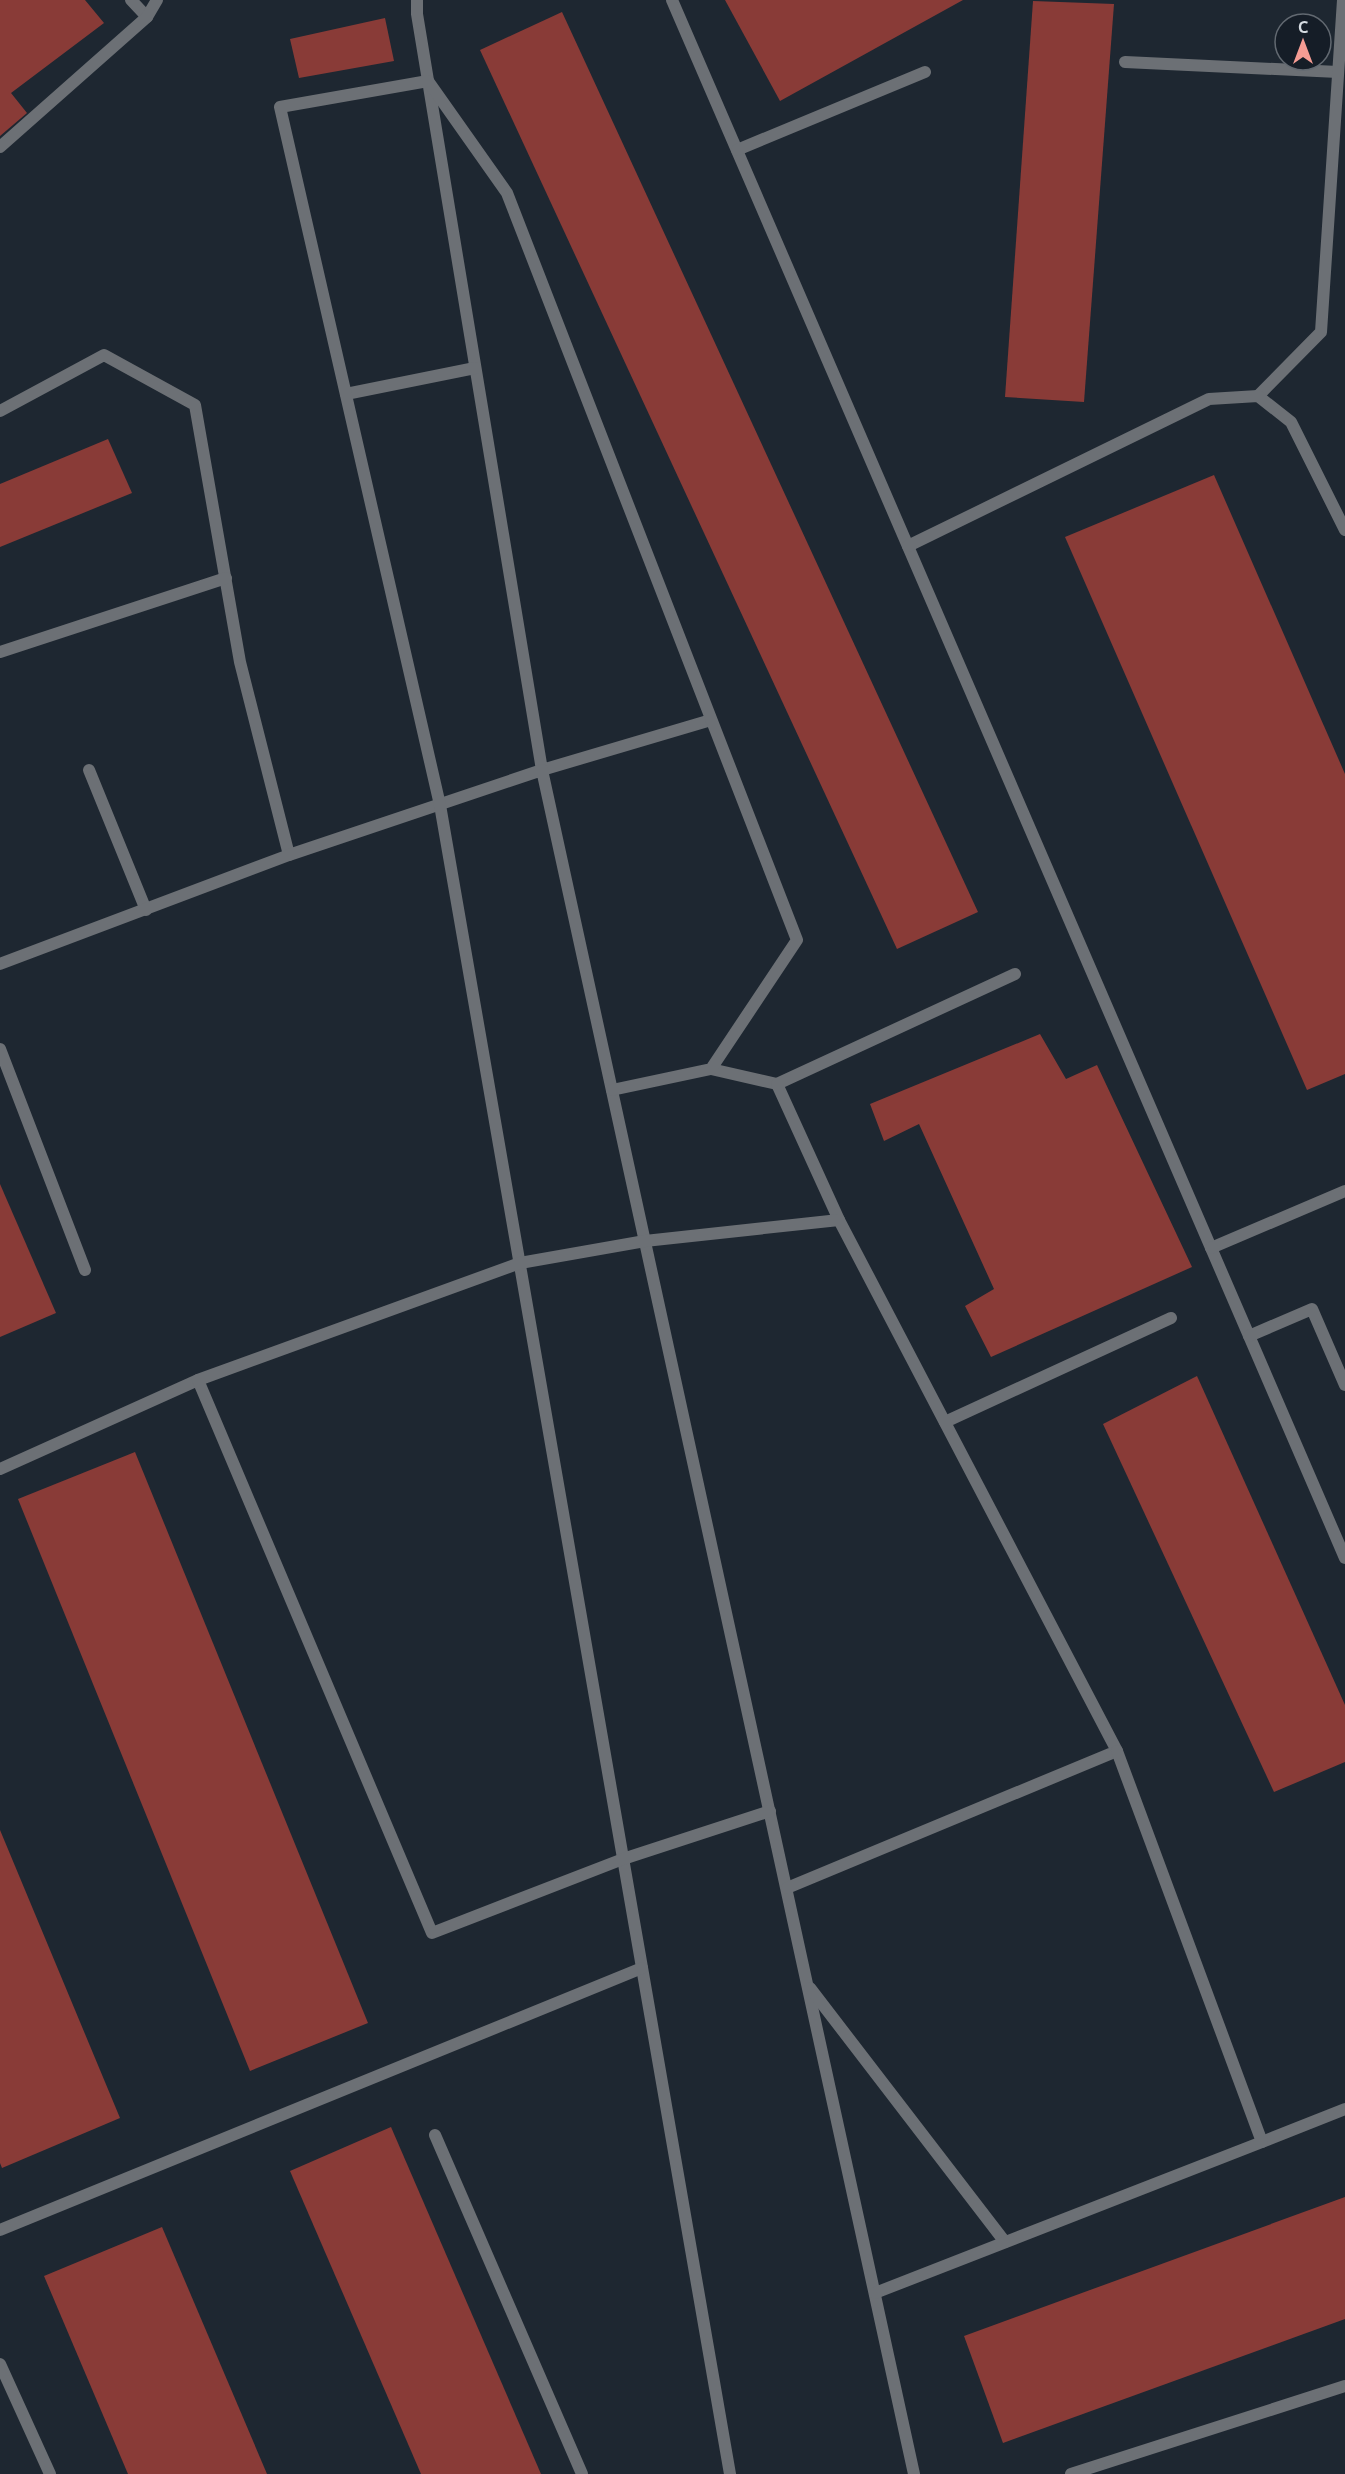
<svg xmlns="http://www.w3.org/2000/svg" width="1345" height="2474" font-family="Ubuntu,sans-serif">
  <style>
    .building { fill: #893b37 }
    .lines { fill: none; stroke-linecap: round; stroke-linejoin: round }
    .service { stroke: #6c7075; stroke-width: 12 }
  </style>
  <rect width="100%" height="100%" fill="#1e2731"/>
  <g class="building">
    <path d="M0,0H85L104,23L11,93L27,113L0,136Z"/>
    <path d="M725,0H963L780,101Z"/>
    <path d="M1033,1L1114,4L1084,402L1005,397Z"/>
    <path d="M562,12L978,912L897,949L480,50Z"/>
    <path d="M385,18L394,61L299,78L290,39Z"/>
    <path d="M108,439L132,493L0,547V484Z"/>
    <path d="M1214,475L1345,774V1074L1307,1090L1065,537Z"/>
    <path d="M1040,1034L1066,1079L1097,1065L1192,1267L991,1357L965,1306L994,1289L919,1124L884,1141L870,1104Z"/>
    <path d="M0,1184L56,1313L0,1337Z"/>
    <path d="M1197,1376L1345,1705V1762L1274,1792L1103,1424Z"/>
    <path d="M135,1452L368,2023L250,2071L18,1499Z"/>
    <path d="M0,1830L120,2118L2,2168L0,2163Z"/>
    <path d="M391,2127L541,2474H421L290,2171Z"/>
    <path d="M1345,2197V2319L1003,2443L964,2336Z"/>
    <path d="M162,2227L267,2474H128L44,2276Z"/>
  </g>
  <g class="lines">
    <g class="service">
      <path d="M131,0L147,17"/>
      <path d="M417,0V14L542,770L711,720"/>
      <path d="M672,0L1345,1558"/>
      <path d="M1125,62L1338,72"/>
      <path d="M0,147L147,17L157,0"/>
      <path d="M737,150L925,72"/>
      <path d="M346,394L475,368"/>
      <path d="M1258,396L1321,332L1343,0"/>
      <path d="M0,411L104,355L195,405L240,662L289,855"/>
      <path d="M908,546L1209,399L1258,396L1291,422L1345,530"/>
      <path d="M0,652L226,578"/>
      <path d="M89,770L146,910"/>
      <path d="M0,964L289,855L542,770L914,2474"/>
      <path d="M0,1049L85,1270"/>
      <path d="M711,1069L777,1084"/>
      <path d="M612,1090L711,1069L797,940L507,193L428,81L280,107L440,805L730,2474"/>
      <path d="M839,1220L777,1084L1015,974"/>
      <path d="M1211,1248L1345,1191"/>
      <path d="M1249,1336L1312,1309L1345,1385"/>
      <path d="M945,1422L1171,1318"/>
      <path d="M0,1469L198,1380"/>
      <path d="M770,1811L623,1859L432,1933L198,1380L520,1263L645,1241L839,1220L1117,1751L787,1888"/>
      <path d="M810,1988L1005,2242"/>
      <path d="M435,2135L582,2474"/>
      <path d="M1262,2142L1345,2109"/>
      <path d="M0,2230L642,1968"/>
      <path d="M875,2293L1262,2142L1117,1751"/>
      <path d="M0,2364L50,2474"/>
      <path d="M1071,2474L1345,2386"/>
    </g>
  </g>
  <g transform="translate(1303 42)"><circle r="28" fill="#151d27" stroke="#626971" stroke-width="1.5"/>
  <path d="M0-4.5L10 22L0 15L-10 22Z" fill="#f59c94"/>
  <text y="-9" font-size="16" font-weight="bold" text-anchor="middle" fill="#d5dbe1">С</text>
  </g>
</svg>
